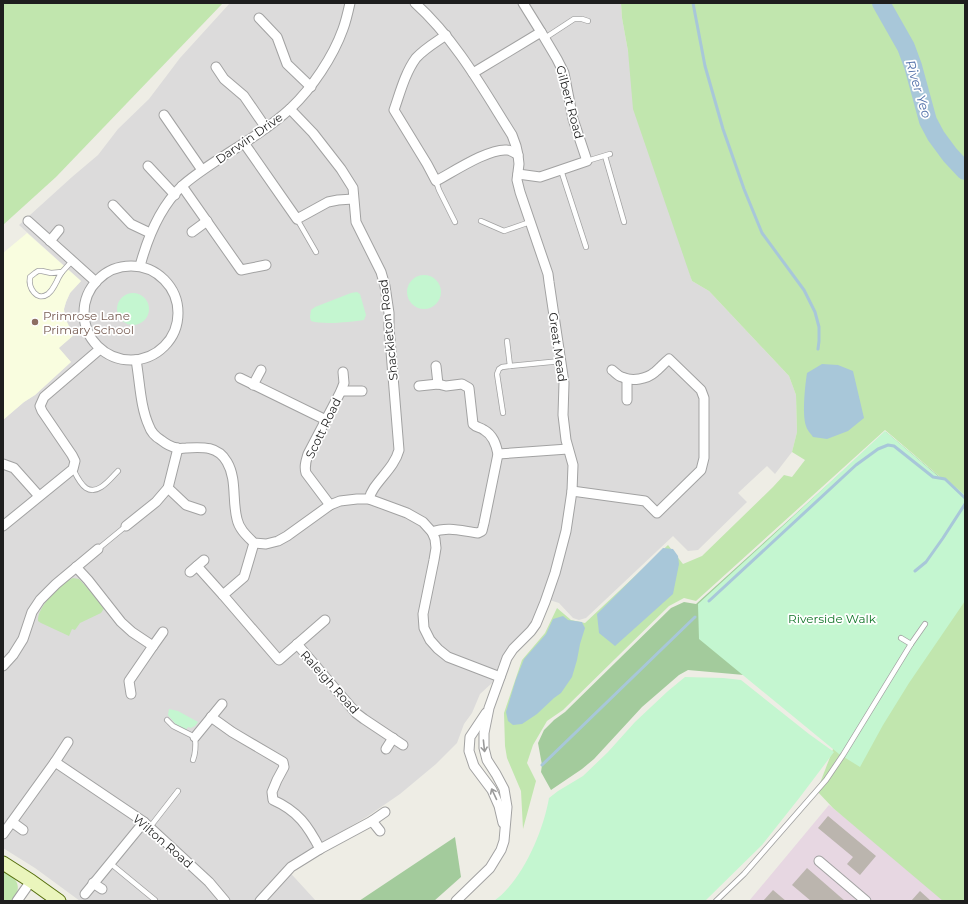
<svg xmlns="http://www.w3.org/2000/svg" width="968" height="904" font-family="Montserrat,sans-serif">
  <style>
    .residential { fill: #dcdbdb }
    .industrial { fill: #e7d7e2 }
    .education { fill: #f9fddf }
    .grass { fill: #c1e6ae }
    .forest { fill: #a3cb9c }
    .park { fill: #c4f6d0 }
    .water { fill: #a8c7d9 }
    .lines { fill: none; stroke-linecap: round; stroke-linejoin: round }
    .stream { stroke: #a8c7d9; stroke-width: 3 }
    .river { stroke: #a8c7d9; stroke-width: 18 }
    .building { fill: #bbb5ae }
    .lane-casing { stroke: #a2a2a2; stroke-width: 6 }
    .street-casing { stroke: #a2a2a2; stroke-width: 11 }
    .secondary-casing { stroke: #566f0c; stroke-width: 15 }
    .lane { stroke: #fff; stroke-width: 4.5 }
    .street { stroke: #fff; stroke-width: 9 }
    .secondary { stroke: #eaf5bc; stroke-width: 13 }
    .oneway { stroke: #9a9a9a }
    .education-dot { fill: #8d6e63; stroke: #fff; stroke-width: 1.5 }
    .labels { text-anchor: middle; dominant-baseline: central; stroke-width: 3.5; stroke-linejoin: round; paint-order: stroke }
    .street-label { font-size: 12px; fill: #1e1e1e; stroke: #fff }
    .education-label { font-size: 12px; fill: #785e54; stroke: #fff; text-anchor: start }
    .park-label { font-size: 12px; fill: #127629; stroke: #fff }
    .water-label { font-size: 13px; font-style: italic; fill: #506fa8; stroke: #fff }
  </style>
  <rect width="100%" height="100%" fill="#eeede5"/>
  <path class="residential" d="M230,3H621L622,18L628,51L692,281L709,291L789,376L796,395L797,432L792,452L775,474L767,466L738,493L747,502L698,550L688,551L673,536L586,618L579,620L573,618L559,603L543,598L532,624L509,648L499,664L492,683L480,694L472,713L464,724L457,743L436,764L400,794L368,816L284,866L316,901H80L35,868L3,848V420L24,402L35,395L71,362L58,348L75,334L69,327L65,318L64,309L66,302L70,293L81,281L19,225L72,177L98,155L118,129L149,99L180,58Z"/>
  <path class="industrial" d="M829,805L917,875L946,901H749Z"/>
  <path class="education" d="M27,233L81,281L70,293L66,302L64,309L65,318L69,326L75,334L59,348L71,362L35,395L24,402L3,420V253Z"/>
  <g class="grass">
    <path d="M3,3H223L56,177L3,225Z"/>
    <path d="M621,3H965V498L885,430L696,601L684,598L669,606L563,710L547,721L533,745L527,763L536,781L523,829L521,791L507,758L505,746L504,713L522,660L545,633L557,608L571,620L585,623L668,545L683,564L702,556L773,487L784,475L792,477L805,460L792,452L797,432L796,395L789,376L709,291L692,281L633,109L628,51L622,18Z"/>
    <path d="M965,504V901H943L833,808L817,791L835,744Z"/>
    <path d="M73,578L79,579L105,607L101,613L80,623L75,630L72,629L69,636L41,623L38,621C37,607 61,583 73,578Z"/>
    <path d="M3,870C11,875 21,881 17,893C17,896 13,899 12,901H3Z"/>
  </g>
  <g class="forest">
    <path d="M886,432L965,498L744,675L688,670L679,675L642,707L594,759L582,769L551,790L541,772L542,765L538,743L544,730L554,720L565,712L671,608L684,602L696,604Z"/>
    <path d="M455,837L461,877L434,901H359Z"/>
  </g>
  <g class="park">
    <circle cx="424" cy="292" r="17"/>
    <path d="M357,292L360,294L366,315L364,320C351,322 323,325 311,321L310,317L311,310L315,307L351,293Z"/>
    <circle cx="133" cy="309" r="16"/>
    <path d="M885,431L938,476L947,480L965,495L964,585L965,601L909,683L883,725L860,767L839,754L699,639L698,604L769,539Z"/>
    <path d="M685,677L723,678L741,680L809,734L834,752L800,797L762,845L705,901H494C499,897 504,893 508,888C528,866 544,827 549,798L558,791L583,776L608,752L635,722L668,691Z"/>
    <path d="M169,709L178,711L198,722L195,726L191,728L188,727L185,731L178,727L168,715Z"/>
  </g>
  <g class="water">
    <path d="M822,364L838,365L853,371L864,418L848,431L827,439L813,437C811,434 807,430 806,426C802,414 805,386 807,373Z"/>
    <path d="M663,548L673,549L678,556L679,564L673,594L615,646L599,633L597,614Z"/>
    <path d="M563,616L568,620L582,622L585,628L580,644L577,660L572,677L561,693L554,698L537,714L522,724L513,725L508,721L506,712L516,679L524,659L546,634L553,619Z"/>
  </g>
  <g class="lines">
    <g class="stream">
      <path d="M693,3L705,66L723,129L744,189L762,233L804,290L815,312L819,327V341L818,349"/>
      <path d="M915,571L926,562L943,538L965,504"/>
      <path d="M709,601L856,465L878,449L888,445L894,446L933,477L945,479L965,498"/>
      <path d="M542,765L695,617"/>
    </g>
    <path class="river" d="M881,3L906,47L913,66L928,121L936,136L950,155L965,171"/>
  </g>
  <g class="building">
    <path d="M828,816L876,856L860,875L847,864L853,857L818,828Z"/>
    <path d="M807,868L845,901H811L792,885Z"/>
    <path d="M773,890L786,901H763Z"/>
    <path d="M920,891L931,901H911Z"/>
  </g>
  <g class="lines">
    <g class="lane-casing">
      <g id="lane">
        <path d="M545,38L574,19H582L588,21"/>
        <path d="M605,156L624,222"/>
        <path d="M587,161L610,154"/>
        <path d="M561,170L586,247"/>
        <path d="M436,181L439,190L455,222"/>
        <path d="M297,219L316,252"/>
        <path d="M481,221L504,231L530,222"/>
        <path d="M38,271H42L51,273L62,272C60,275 58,278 57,281C54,286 53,290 48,294C37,302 28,288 30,277L35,273Z"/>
        <path d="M62,272L72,261"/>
        <path d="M507,341L510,366"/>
        <path d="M503,413L497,374L499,369L502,367L510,366L561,361"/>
        <path d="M73,469C76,475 80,484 86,488C98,496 111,478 118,471"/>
        <path d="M98,549L126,526"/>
        <path d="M901,638L911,644"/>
        <path d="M167,720L173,726L195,737C196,746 196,752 193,760"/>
        <path d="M150,827L178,791"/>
        <path d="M110,863L155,900"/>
        <path d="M716,901L744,874L826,780L843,755L911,644L925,624"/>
      </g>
    </g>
    <g class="street-casing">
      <g id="street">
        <path d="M415,3C456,40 483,89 512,135L516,146L518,155L519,164L517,180L520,192L548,274L549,282L564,383L563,415L566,440L573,465L572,491L566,531L555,573L545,602L536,624L531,631L513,649L507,658L489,708L484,733V748L487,760L496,774L504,789L507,807L504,841L501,850L490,868L456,901"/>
        <path d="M523,3L541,32"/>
        <path d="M259,18L277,37L287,64L311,87"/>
        <path d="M446,35C436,42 424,49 416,58C405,73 400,93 394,110L427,164L436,181C453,172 489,148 507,150C511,150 515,153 518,155"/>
        <path d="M216,67L224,79L244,96L266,128"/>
        <path d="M473,73L541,32L557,59L564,73L573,119L587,161L540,177L518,174"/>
        <path d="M290,109L313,133L341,169L353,188L356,222L381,272L385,286L389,313V328L390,339L399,450C395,465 383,475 374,488C372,491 370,495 369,499"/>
        <path d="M164,115L202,170"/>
        <path d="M244,143L297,219L328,202L338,200L353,199"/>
        <path d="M148,166L175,195"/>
        <path d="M182,186L241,270L266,265"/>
        <path d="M113,205L131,224L150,233"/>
        <path d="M28,221L96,282"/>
        <path d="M192,232L207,221"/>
        <path d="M50,241L59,230"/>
        <path d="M140,266C148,236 160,207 182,186C193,176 207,167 219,159C244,143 269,128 291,108C312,88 333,57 343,29C346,21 348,12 350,3"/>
        <circle cx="131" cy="313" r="47"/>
        <path d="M136,360C140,382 140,406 149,426C151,432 156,437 161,440C166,444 171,447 177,448C180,449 183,448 186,448C203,447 218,446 227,462C237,479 232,500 237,519C239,529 247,536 254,543L266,544L278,541L287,536L330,505L340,501L357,499H369L407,513L423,522L432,532L435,539L436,548L434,560L423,614L424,628L430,640L438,649L448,657L500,677"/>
        <path d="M436,366L438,384"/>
        <path d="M240,378L326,420"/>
        <path d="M253,385L261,370"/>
        <path d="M419,386L438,384L446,386L462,384L469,388L473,424C477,428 480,427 484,430C493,435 496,444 498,454L484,523L482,531L478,533C462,531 448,526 432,532"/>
        <path d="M341,391H362"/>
        <path d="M627,400V379"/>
        <path d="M498,454L568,449"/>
        <path d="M3,464L14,468L39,496"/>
        <path d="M168,488L186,505L201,510"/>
        <path d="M572,491L645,501L657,513L701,470L704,458V398L701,390L669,359C664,363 660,368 655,372C647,379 632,382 622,377C618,376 615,372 612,370"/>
        <path d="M330,505L306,473C304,466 306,461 308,454L341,391L344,383L343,372"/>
        <path d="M3,526L73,469L75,461L72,455L42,411L40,406L44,397L100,349"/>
        <path d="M126,526L156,502L168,488L178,448"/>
        <path d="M254,543L244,577L223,595L279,660L325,620"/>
        <path d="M197,566L223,595"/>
        <path d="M76,567L88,580L121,622L132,632L153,646L129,681L131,694"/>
        <path d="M190,572L204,560"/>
        <path d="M297,644L356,713L364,719L403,745"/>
        <path d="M153,646L163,632"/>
        <path d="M3,666L13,655L23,639L32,612L40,600L56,584L98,549"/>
        <path d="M486,713L470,737L469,751L474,766L492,790L499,806L503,823"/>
        <path d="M211,717L232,732L283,762L284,767L277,780L272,792L273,800C298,811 308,826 320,849L372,821L385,812"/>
        <path d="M195,737L222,704"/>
        <path d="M386,749L393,738"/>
        <path d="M55,762L68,742"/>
        <path d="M372,821L380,831"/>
        <path d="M12,822L23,830"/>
        <path d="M3,834L55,762L144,822L209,882L225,901"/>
        <path d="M819,861L866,901"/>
        <path d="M93,883L102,889"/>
        <path d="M85,894L144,822"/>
        <path d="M17,901L31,881"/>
        <path d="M260,901L291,867L320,849"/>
      </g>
    </g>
    <g class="secondary-casing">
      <path id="secondary" d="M3,863L31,881L59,901"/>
    </g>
    <use href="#lane" class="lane"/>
    <use href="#street" class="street"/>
    <use href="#secondary" class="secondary"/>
  </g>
  <defs><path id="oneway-shaft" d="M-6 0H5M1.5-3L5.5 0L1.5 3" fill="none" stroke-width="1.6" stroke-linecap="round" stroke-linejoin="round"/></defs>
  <g class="oneway">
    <use href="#oneway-shaft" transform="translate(484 746) rotate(84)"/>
    <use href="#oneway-shaft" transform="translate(494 794) rotate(-115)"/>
  </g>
  <circle class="education-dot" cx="35" cy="322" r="4"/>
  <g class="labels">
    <g class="street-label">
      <text transform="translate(570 102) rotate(75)">Gilbert Road</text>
      <text transform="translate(249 138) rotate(-35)">Darwin Drive</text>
      <text transform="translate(388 330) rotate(-96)">Shackleton Road</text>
      <text transform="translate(558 347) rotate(82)">Great Mead</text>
      <text transform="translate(323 428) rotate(-64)">Scott Road</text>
      <text transform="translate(330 682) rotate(48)">Raleigh Road</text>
      <text transform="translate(163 841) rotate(41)">Wilton Road</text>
    </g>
    <g class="education-label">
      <text x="43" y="315">Primrose Lane<tspan x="43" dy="14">Primary School</tspan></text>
    </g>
    <g class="park-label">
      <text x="832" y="618">Riverside Walk</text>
    </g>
    <g class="water-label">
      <text transform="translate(919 89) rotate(73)">River Yeo</text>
    </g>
  </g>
  <rect width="968" height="904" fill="none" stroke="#1e1e1e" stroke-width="8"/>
</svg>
